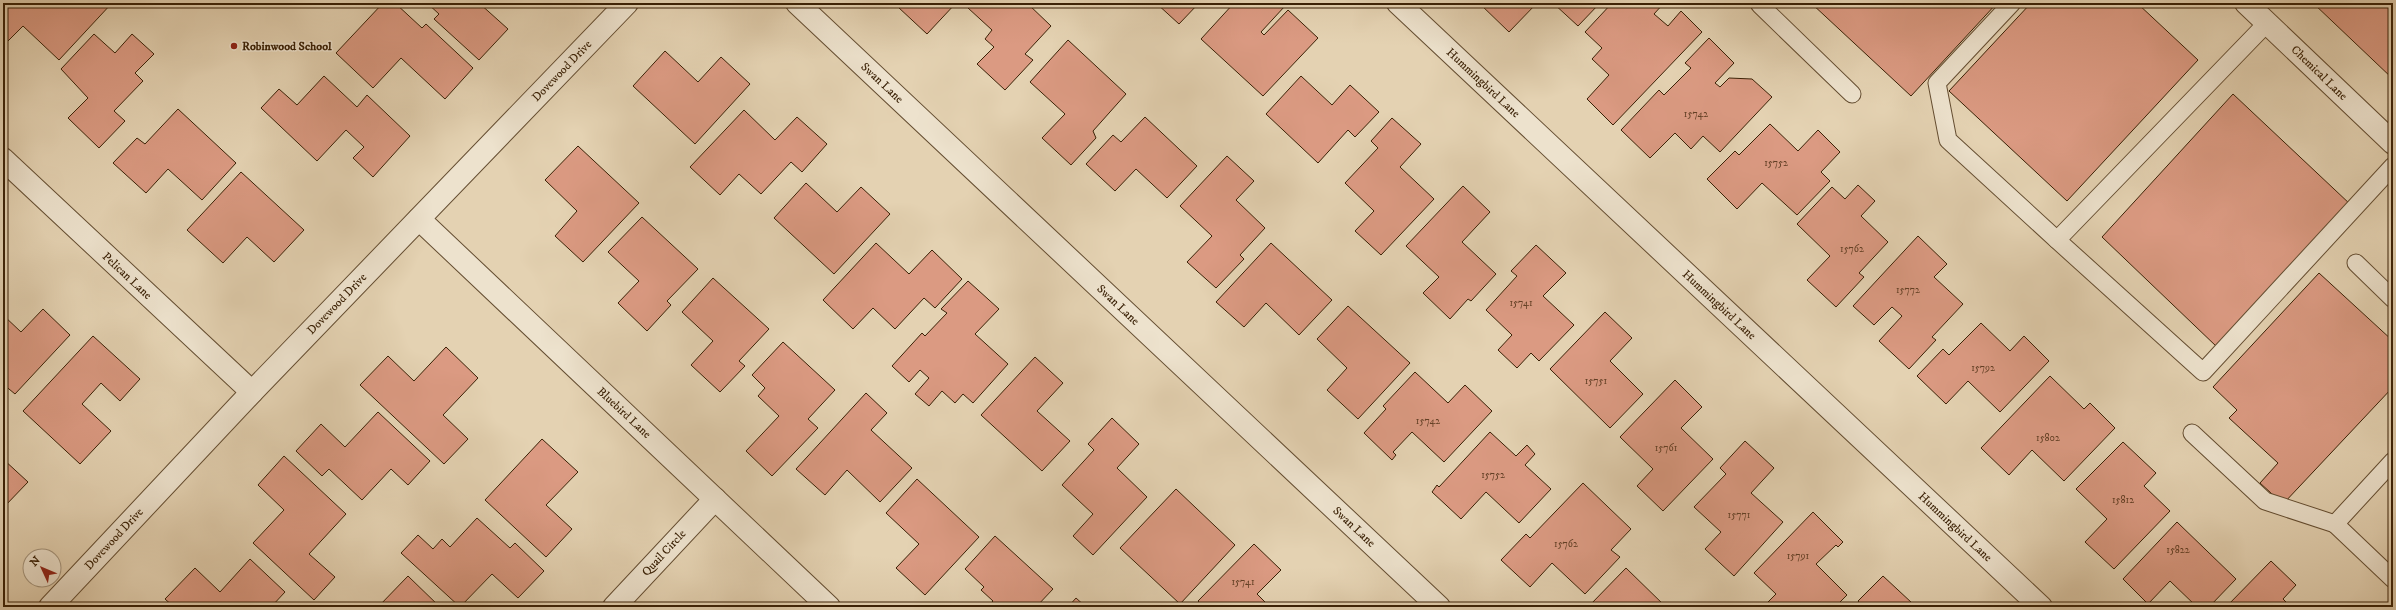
<svg xmlns="http://www.w3.org/2000/svg" width="2396" height="610" font-family="'IM FELL DW Pica',serif">
  <style>
    .building { fill: #db9a82; stroke: #3a2106 }
    .lines { fill: none; stroke-linecap: round; stroke-linejoin: round }
    .lane-casing { stroke: #644d31; stroke-width: 19 }
    .street-casing { stroke: #644d31; stroke-width: 24 }
    .lane { stroke: #ede2cd; stroke-width: 17 }
    .street { stroke: #ede2cd; stroke-width: 22 }
    .poi-dot { fill: #8f2418; stroke: #ede2cd; stroke-width: 1.5 }
    .labels { text-anchor: middle; dominant-baseline: central; stroke-width: 3; stroke-linejoin: round; paint-order: stroke }
    .number-label { font-size: 10px; fill: #623f25 }
    .poi-label { font-size: 12px; font-weight: bold; fill: #3a2106; stroke: #ede2cd; text-anchor: start }
    .street-label { font-size: 12px; fill: #3a2106; stroke: #ede2cd }
  </style>
  <rect width="100%" height="100%" fill="#e4d2b2"/>
  <filter id="stains"><feTurbulence type="fractalNoise" baseFrequency=".005" numOctaves="4"/><feColorMatrix values="0 0 0 0 .2 0 0 0 0 .09 0 0 0 0 .02 0 0 0 .5 -.17"/></filter>
  <radialGradient id="worn" r=".72"><stop offset=".6" stop-color="#630" stop-opacity="0"/><stop offset="1" stop-color="#630" stop-opacity=".3"/></radialGradient>
  <g class="building">
    <path d="M3,3H112L59,60L23,26L3,46Z"/>
    <path d="M383,3H395L422,28L426,24L473,68L445,99L401,58L373,88L336,53Z"/>
    <path d="M427,3H479L508,29L479,60L434,19L439,14Z"/>
    <path d="M902,3H956L927,34L898,7Z"/>
    <path d="M973,3H1027L1051,26L1025,54L1033,60L1005,90L977,64L994,47L985,39L992,30L968,8Z"/>
    <path d="M1156,3H1199L1179,24Z"/>
    <path d="M1234,3H1282L1285,6L1261,32L1264,35L1288,10L1318,38L1263,96L1201,39Z"/>
    <path d="M1479,3H1537L1509,32Z"/>
    <path d="M1553,3H1600L1578,26Z"/>
    <path d="M1612,3H1664L1654,14L1668,26L1681,11L1702,32L1613,125L1587,99L1609,75L1592,59L1602,48L1585,32Z"/>
    <path d="M1811,3H1997L1911,96Z"/>
    <path d="M2031,3H2137L2198,60L2067,201L1949,91Z"/>
    <path d="M2313,3H2393V79Z"/>
    <path d="M94,34L115,53L132,34L154,54L135,73L143,81L114,111L125,121L99,148L68,118L88,98L61,69Z"/>
    <path d="M1709,38L1734,63L1715,83L1720,87L1729,78L1752,79L1772,97L1720,152L1703,136L1691,149L1675,133L1650,158L1621,130L1659,90L1664,95L1691,68L1685,63Z"/>
    <path d="M1068,40L1126,94L1093,131L1096,138L1071,165L1042,138L1065,114L1030,82Z"/>
    <path d="M665,51L698,82L721,57L750,84L695,144L633,86Z"/>
    <path d="M324,76L357,107L367,95L410,136L373,177L353,158L364,147L346,130L317,161L261,108L279,89L297,105Z"/>
    <path d="M1301,76L1332,105L1350,85L1379,112L1355,137L1348,130L1318,163L1266,114Z"/>
    <path d="M2233,94L2351,205L2217,347L2102,237Z"/>
    <path d="M178,109L236,163L202,200L168,169L146,193L113,163L137,138L145,144Z"/>
    <path d="M744,110L775,140L797,117L827,144L802,172L791,162L761,194L739,174L720,195L690,167Z"/>
    <path d="M1145,117L1197,166L1167,198L1136,169L1115,191L1086,164L1113,135L1121,142Z"/>
    <path d="M1392,118L1421,144L1400,167L1434,199L1381,255L1355,231L1374,211L1345,183L1378,148L1371,141Z"/>
    <path d="M1770,124L1798,151L1818,130L1840,152L1821,172L1830,181L1797,215L1762,183L1737,209L1707,179L1735,151L1739,155Z"/>
    <path d="M578,146L639,203L583,262L555,236L577,211L545,180Z"/>
    <path d="M1227,156L1254,181L1236,200L1265,228L1240,255L1244,259L1216,288L1187,262L1212,236L1180,206Z"/>
    <path d="M241,172L304,230L274,262L247,237L223,263L187,230Z"/>
    <path d="M806,183L837,212L861,187L890,214L834,274L774,218Z"/>
    <path d="M1858,185L1875,201L1861,216L1888,242L1859,273L1864,277L1836,307L1807,280L1830,256L1797,224L1832,187L1845,199Z"/>
    <path d="M1463,186L1490,212L1462,242L1496,274L1471,301L1468,299L1450,319L1423,293L1439,277L1406,246Z"/>
    <path d="M642,217L698,269L667,301L671,305L647,331L618,303L639,281L608,252Z"/>
    <path d="M1918,236L1947,264L1934,277L1963,304L1932,337L1936,340L1909,369L1879,341L1902,316L1892,307L1874,325L1853,306Z"/>
    <path d="M876,243L909,274L932,250L962,279L935,308L924,298L895,329L873,308L853,329L823,300Z"/>
    <path d="M1271,243L1332,300L1299,335L1266,303L1244,327L1216,302Z"/>
    <path d="M1536,245L1566,273L1543,296L1574,325L1539,361L1531,353L1517,368L1498,350L1512,335L1486,310L1517,276L1511,271Z"/>
    <path d="M2319,273L2393,341V387L2283,504L2260,483L2278,463L2229,418L2237,410L2213,387Z"/>
    <path d="M713,278L769,329L739,361L745,366L720,392L691,365L713,341L682,312Z"/>
    <path d="M968,281L999,309L975,334L1008,364L973,403L963,394L955,403L942,391L929,406L915,394L929,378L920,370L909,382L892,366L922,333L925,336L947,313L941,309Z"/>
    <path d="M1348,306L1410,363L1358,419L1327,390L1347,368L1317,339Z"/>
    <path d="M43,309L70,335L15,394L3,384V315L21,332Z"/>
    <path d="M1605,312L1632,338L1610,361L1643,394L1610,428L1550,369Z"/>
    <path d="M1981,323L2010,351L2024,336L2049,361L2000,412L1968,381L1946,404L1917,376L1943,349L1949,355Z"/>
    <path d="M93,336L140,379L120,401L101,383L82,404L111,431L80,464L23,411Z"/>
    <path d="M783,342L835,390L808,419L818,428L772,476L746,451L779,416L758,396L765,388L752,375Z"/>
    <path d="M446,347L478,378L443,415L468,439L444,464L360,385L388,356L414,381Z"/>
    <path d="M1035,357L1063,383L1037,411L1070,441L1042,471L981,415Z"/>
    <path d="M1415,372L1448,403L1465,385L1492,411L1444,462L1412,432L1393,452L1396,455L1392,460L1364,433L1386,409L1383,406Z"/>
    <path d="M2050,376L2084,409L2090,403L2115,428L2064,481L2032,450L2009,475L1981,448Z"/>
    <path d="M1675,380L1702,407L1681,428L1713,459L1663,511L1637,486L1653,469L1620,437Z"/>
    <path d="M866,393L887,413L871,430L912,468L880,502L847,470L825,495L796,469Z"/>
    <path d="M378,412L430,461L408,485L391,469L362,500L329,469L322,476L296,451L321,424L345,447Z"/>
    <path d="M1112,418L1139,444L1117,468L1147,497L1093,555L1073,536L1093,514L1062,485L1094,450L1088,444Z"/>
    <path d="M1490,432L1516,456L1527,445L1535,454L1525,465L1551,489L1519,523L1486,492L1461,519L1432,492L1437,485L1439,487Z"/>
    <path d="M542,439L578,472L546,505L572,529L546,557L485,500Z"/>
    <path d="M1745,441L1774,468L1751,493L1783,522L1734,576L1705,549L1721,532L1694,507L1726,474L1720,468Z"/>
    <path d="M2123,442L2156,473L2144,486L2170,511L2114,569L2085,542L2107,519L2076,489Z"/>
    <path d="M284,456L346,514L309,554L335,577L314,600L253,543L284,510L258,485Z"/>
    <path d="M3,459L28,482L3,508Z"/>
    <path d="M917,479L979,537L925,595L896,568L919,544L886,513Z"/>
    <path d="M1583,483L1631,529L1611,550L1620,557L1585,594L1552,563L1530,587L1501,560L1526,534L1530,538Z"/>
    <path d="M1176,489L1235,545L1180,604L1120,548Z"/>
    <path d="M1813,512L1843,542L1838,547L1836,545L1816,564L1847,595L1835,607H1763L1776,594L1754,573Z"/>
    <path d="M477,518L510,548L515,543L544,571L518,598L492,574L460,607L401,553L418,535L433,549L442,539L450,547Z"/>
    <path d="M2177,522L2236,579L2209,607H2197L2170,581L2148,604L2123,579Z"/>
    <path d="M995,536L1053,589L1036,607H987L993,601L981,590L984,587L965,569Z"/>
    <path d="M1254,544L1281,570L1257,594L1270,607H1204L1198,601Z"/>
    <path d="M250,559L285,592L271,607H174L165,599L195,568L220,592Z"/>
    <path d="M2271,561L2296,585L2283,599L2291,607H2226Z"/>
    <path d="M1626,568L1666,607H1592L1590,605Z"/>
    <path d="M408,576L440,607H378Z"/>
    <path d="M1883,576L1912,603L1908,607H1863L1858,601Z"/>
    <path d="M1076,598L1086,607H1068Z"/>
  </g>
  <g class="lines">
    <g class="lane-casing">
      <g id="lane">
        <path d="M1761,3L1760,5L1852,94"/>
        <path d="M2012,3L1937,83L1948,140L2057,240"/>
        <path d="M2267,23L2057,240L2203,372L2393,166"/>
        <path d="M2356,263L2393,299"/>
        <path d="M2192,433L2265,501L2335,524"/>
        <path d="M2393,461L2335,524L2393,579"/>
      </g>
    </g>
    <g class="street-casing">
      <g id="street">
        <path d="M797,3L1439,607"/>
        <path d="M1398,3L2041,607"/>
        <path d="M2246,3L2393,143"/>
        <path d="M3,159L252,392"/>
        <path d="M419,219L829,607"/>
        <path d="M50,607L252,392L627,3"/>
        <path d="M614,607L715,499"/>
      </g>
    </g>
    <use href="#lane" class="lane"/>
    <use href="#street" class="street"/>
  </g>
  <circle class="poi-dot" cx="234" cy="46" r="4"/>
  <g class="labels">
    <g class="number-label">
      <text x="1696" y="114">15742</text>
      <text x="1776" y="163">15752</text>
      <text x="1852" y="249">15762</text>
      <text x="1908" y="290">15772</text>
      <text x="1521" y="303">15741</text>
      <text x="1983" y="368">15792</text>
      <text x="1596" y="381">15751</text>
      <text x="1428" y="421">15742</text>
      <text x="2048" y="438">15802</text>
      <text x="1666" y="448">15761</text>
      <text x="1493" y="475">15752</text>
      <text x="2123" y="500">15812</text>
      <text x="1739" y="515">15771</text>
      <text x="1566" y="544">15762</text>
      <text x="2178" y="550">15822</text>
      <text x="1798" y="556">15791</text>
      <text x="1243" y="582">15741</text>
    </g>
    <g class="poi-label">
      <text x="242" y="46">Robinwood School</text>
    </g>
    <g class="street-label">
      <text transform="translate(562 71) rotate(-46)">Dovewood Drive</text>
      <text transform="translate(2319 73) rotate(44)">Chemical Lane</text>
      <text transform="translate(882 83) rotate(43)">Swan Lane</text>
      <text transform="translate(1483 83) rotate(43)">Hummingbird Lane</text>
      <text transform="translate(127 276) rotate(43)">Pelican Lane</text>
      <text transform="translate(337 304) rotate(-46)">Dovewood Drive</text>
      <text transform="translate(1118 305) rotate(43)">Swan Lane</text>
      <text transform="translate(1719 305) rotate(43)">Hummingbird Lane</text>
      <text transform="translate(624 413) rotate(43)">Bluebird Lane</text>
      <text transform="translate(1354 527) rotate(43)">Swan Lane</text>
      <text transform="translate(1955 527) rotate(43)">Hummingbird Lane</text>
      <text transform="translate(114 539) rotate(-47)">Dovewood Drive</text>
      <text transform="translate(664 553) rotate(-47)">Quail Circle</text>
    </g>
  </g>
  <rect width="2396" height="610" fill="none" stroke="#e4d2b2" stroke-width="16"/>
  <rect x="4" y="4" width="2388" height="602" fill="none" stroke="#3a2106" stroke-width="2"/>
  <rect x="8" y="8" width="2380" height="594" fill="none" stroke="#3a2106"/>
  <g transform="translate(42 568) rotate(314)"><circle r="19" fill="#ede2cd" stroke="#a5957d"/>
  <path d="M0-3L7 15L0 10L-7 15Z" fill="#8f2418"/>
  <text y="-6" font-size="11" font-weight="bold" text-anchor="middle" fill="#3a2106">N</text>
  </g>
  <rect width="100%" height="100%" filter="url(#stains)"/>
  <rect width="100%" height="100%" fill="url(#worn)"/>
</svg>
